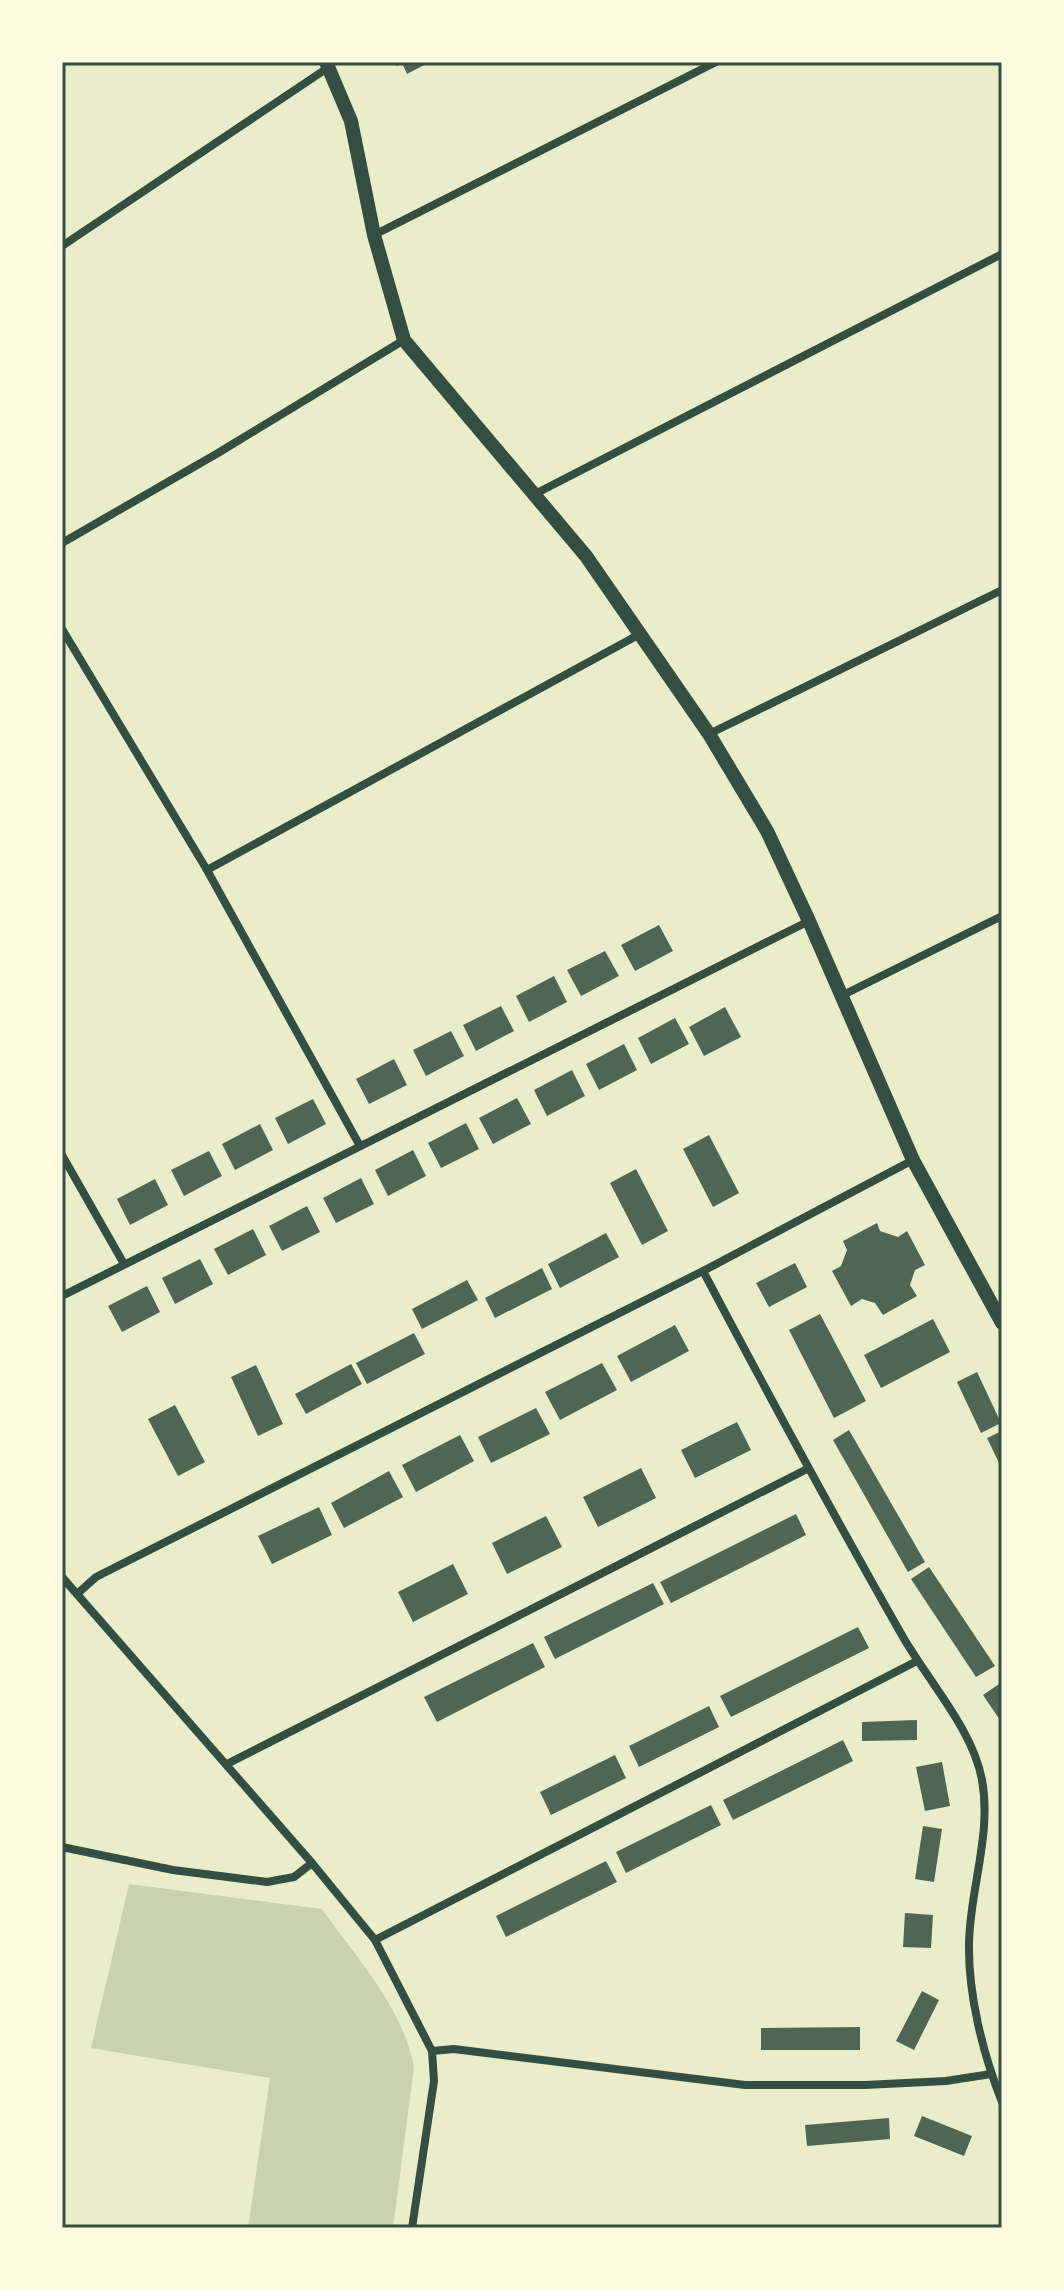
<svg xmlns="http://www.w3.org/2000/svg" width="1064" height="2290" font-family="'Fira Sans',sans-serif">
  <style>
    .green { fill: #cad2ad }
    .building { fill: #4f6655 }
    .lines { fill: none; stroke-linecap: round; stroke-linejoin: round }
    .minor { stroke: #344e41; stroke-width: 8 }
    .tertiary { stroke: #344e41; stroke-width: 14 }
    .neatline { fill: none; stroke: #344e41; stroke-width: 3 }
  </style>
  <rect width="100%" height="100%" fill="#e9edc9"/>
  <path class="green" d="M129,1884L322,1909C357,1958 403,2008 414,2067L393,2228H248L270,2078L91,2048Z"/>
  <g class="building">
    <path d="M395,62H430L407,74L402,63L397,66Z"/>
    <path d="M659,925L673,951L635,971L621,945Z"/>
    <path d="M605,951L619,976L581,996L567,970Z"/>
    <path d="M554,976L567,1002L529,1022L516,996Z"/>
    <path d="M501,1006L514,1031L476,1051L463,1025Z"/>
    <path d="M725,1007L741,1037L704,1056L689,1027Z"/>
    <path d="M675,1018L689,1044L651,1064L638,1038Z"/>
    <path d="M451,1031L464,1056L426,1076L413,1050Z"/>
    <path d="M624,1044L637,1070L599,1090L586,1064Z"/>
    <path d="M394,1059L407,1085L369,1104L356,1079Z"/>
    <path d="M572,1070L585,1096L547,1116L534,1090Z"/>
    <path d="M517,1098L531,1124L493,1144L479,1118Z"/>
    <path d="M313,1099L326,1124L288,1144L275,1118Z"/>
    <path d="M466,1123L479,1149L441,1168L428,1143Z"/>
    <path d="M260,1124L273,1150L235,1170L222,1144Z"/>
    <path d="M709,1135L739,1193L713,1207L683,1149Z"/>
    <path d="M413,1150L426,1176L388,1196L375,1170Z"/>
    <path d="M209,1151L222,1176L184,1196L171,1170Z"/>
    <path d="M636,1169L668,1231L642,1245L610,1183Z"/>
    <path d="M361,1178L374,1204L336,1223L323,1198Z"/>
    <path d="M155,1179L168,1205L130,1225L117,1199Z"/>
    <path d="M307,1206L320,1232L282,1251L269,1226Z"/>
    <path d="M877,1223L880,1231L898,1237L907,1231L925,1265L915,1270L910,1285L917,1296L883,1315L875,1303L862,1299L851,1306L832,1271L841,1266L847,1250L843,1241Z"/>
    <path d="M253,1229L266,1255L228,1275L214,1249Z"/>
    <path d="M606,1233L619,1257L560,1288L548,1264Z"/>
    <path d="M200,1259L213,1284L175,1304L162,1278Z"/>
    <path d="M795,1263L807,1287L769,1307L756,1283Z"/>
    <path d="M542,1268L552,1289L495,1318L485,1298Z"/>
    <path d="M467,1280L478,1300L422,1329L412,1309Z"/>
    <path d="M147,1286L160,1312L122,1332L108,1306Z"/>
    <path d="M820,1314L866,1401L834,1418L789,1330Z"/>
    <path d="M933,1319L950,1352L881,1388L864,1355Z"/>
    <path d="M675,1325L689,1351L631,1382L617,1356Z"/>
    <path d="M414,1333L425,1354L367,1384L356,1363Z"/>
    <path d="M602,1363L617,1390L560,1420L545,1392Z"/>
    <path d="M351,1364L362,1384L306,1414L295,1394Z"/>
    <path d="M256,1365L283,1424L258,1436L231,1377Z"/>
    <path d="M977,1372L1001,1423L981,1433L957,1382Z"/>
    <path d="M175,1405L205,1462L178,1476L148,1419Z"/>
    <path d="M536,1408L550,1434L491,1463L478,1437Z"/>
    <path d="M737,1422L751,1450L695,1478L681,1450Z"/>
    <path d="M849,1430L925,1562L908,1572L833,1440Z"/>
    <path d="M1002,1431V1469L987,1438Z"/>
    <path d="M460,1435L474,1461L416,1492L402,1465Z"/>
    <path d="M641,1468L656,1498L598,1527L583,1497Z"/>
    <path d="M389,1471L403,1497L344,1528L331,1503Z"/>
    <path d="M319,1507L332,1535L272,1564L258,1536Z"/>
    <path d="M796,1514L806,1535L671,1603L660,1582Z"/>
    <path d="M546,1516L562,1547L507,1574L492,1543Z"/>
    <path d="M453,1564L468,1594L413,1622L398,1592Z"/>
    <path d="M929,1567L995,1666L976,1677L911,1579Z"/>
    <path d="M653,1583L664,1604L555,1659L544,1637Z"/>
    <path d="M858,1627L869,1648L731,1717L720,1696Z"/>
    <path d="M533,1643L545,1667L437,1722L424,1697Z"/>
    <path d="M1002,1682V1723L983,1695Z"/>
    <path d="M709,1706L719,1727L639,1767L629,1746Z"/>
    <path d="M917,1720V1740L862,1741V1722Z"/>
    <path d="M843,1740L853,1761L733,1820L723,1800Z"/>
    <path d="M615,1755L626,1778L551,1815L540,1792Z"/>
    <path d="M942,1762L950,1806L925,1811L916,1767Z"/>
    <path d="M711,1805L721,1825L626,1873L616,1852Z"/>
    <path d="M923,1826L942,1829L934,1882L915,1879Z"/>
    <path d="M606,1861L617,1882L506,1937L496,1916Z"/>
    <path d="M905,1913L933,1915L931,1948L903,1947Z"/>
    <path d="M922,1991L939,2000L914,2050L896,2041Z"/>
    <path d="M860,2027V2050H761V2028Z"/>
    <path d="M922,2116L972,2136L964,2156L914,2136Z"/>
    <path d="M889,2118L890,2139L807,2146L805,2125Z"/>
  </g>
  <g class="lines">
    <g class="minor">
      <path d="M374,235L716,62"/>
      <path d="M62,246L329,67"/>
      <path d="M533,495L1002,254"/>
      <path d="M62,543L218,453L404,340"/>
      <path d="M62,629L207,870L360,1146"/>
      <path d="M709,734L1002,590"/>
      <path d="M207,870L640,634"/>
      <path d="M841,996L1002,916"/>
      <path d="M62,1155L124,1264"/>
      <path d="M703,1271C768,1394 834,1516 903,1637C929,1682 973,1730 982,1780C992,1834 970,1889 969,1943C968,1995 983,2054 1002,2102"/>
      <path d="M62,1296L809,921"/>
      <path d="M62,1577L312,1863L375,1940L432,2051L434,2081L412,2228"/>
      <path d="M77,1594L96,1577L703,1271L913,1160"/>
      <path d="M227,1764L807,1469"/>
      <path d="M62,1847L173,1870L267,1882L294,1877L312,1863"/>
      <path d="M375,1940L917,1661"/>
      <path d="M432,2051L454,2049L745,2085H865L946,2081L991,2074"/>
    </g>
    <path class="tertiary" d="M326,62L351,121L374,235L404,340L586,556L709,734L767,831L809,921L913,1160L1002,1323"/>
  </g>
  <rect width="1064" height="2290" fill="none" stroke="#fefae0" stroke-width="128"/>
  <rect x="64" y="64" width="936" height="2162" class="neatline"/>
</svg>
